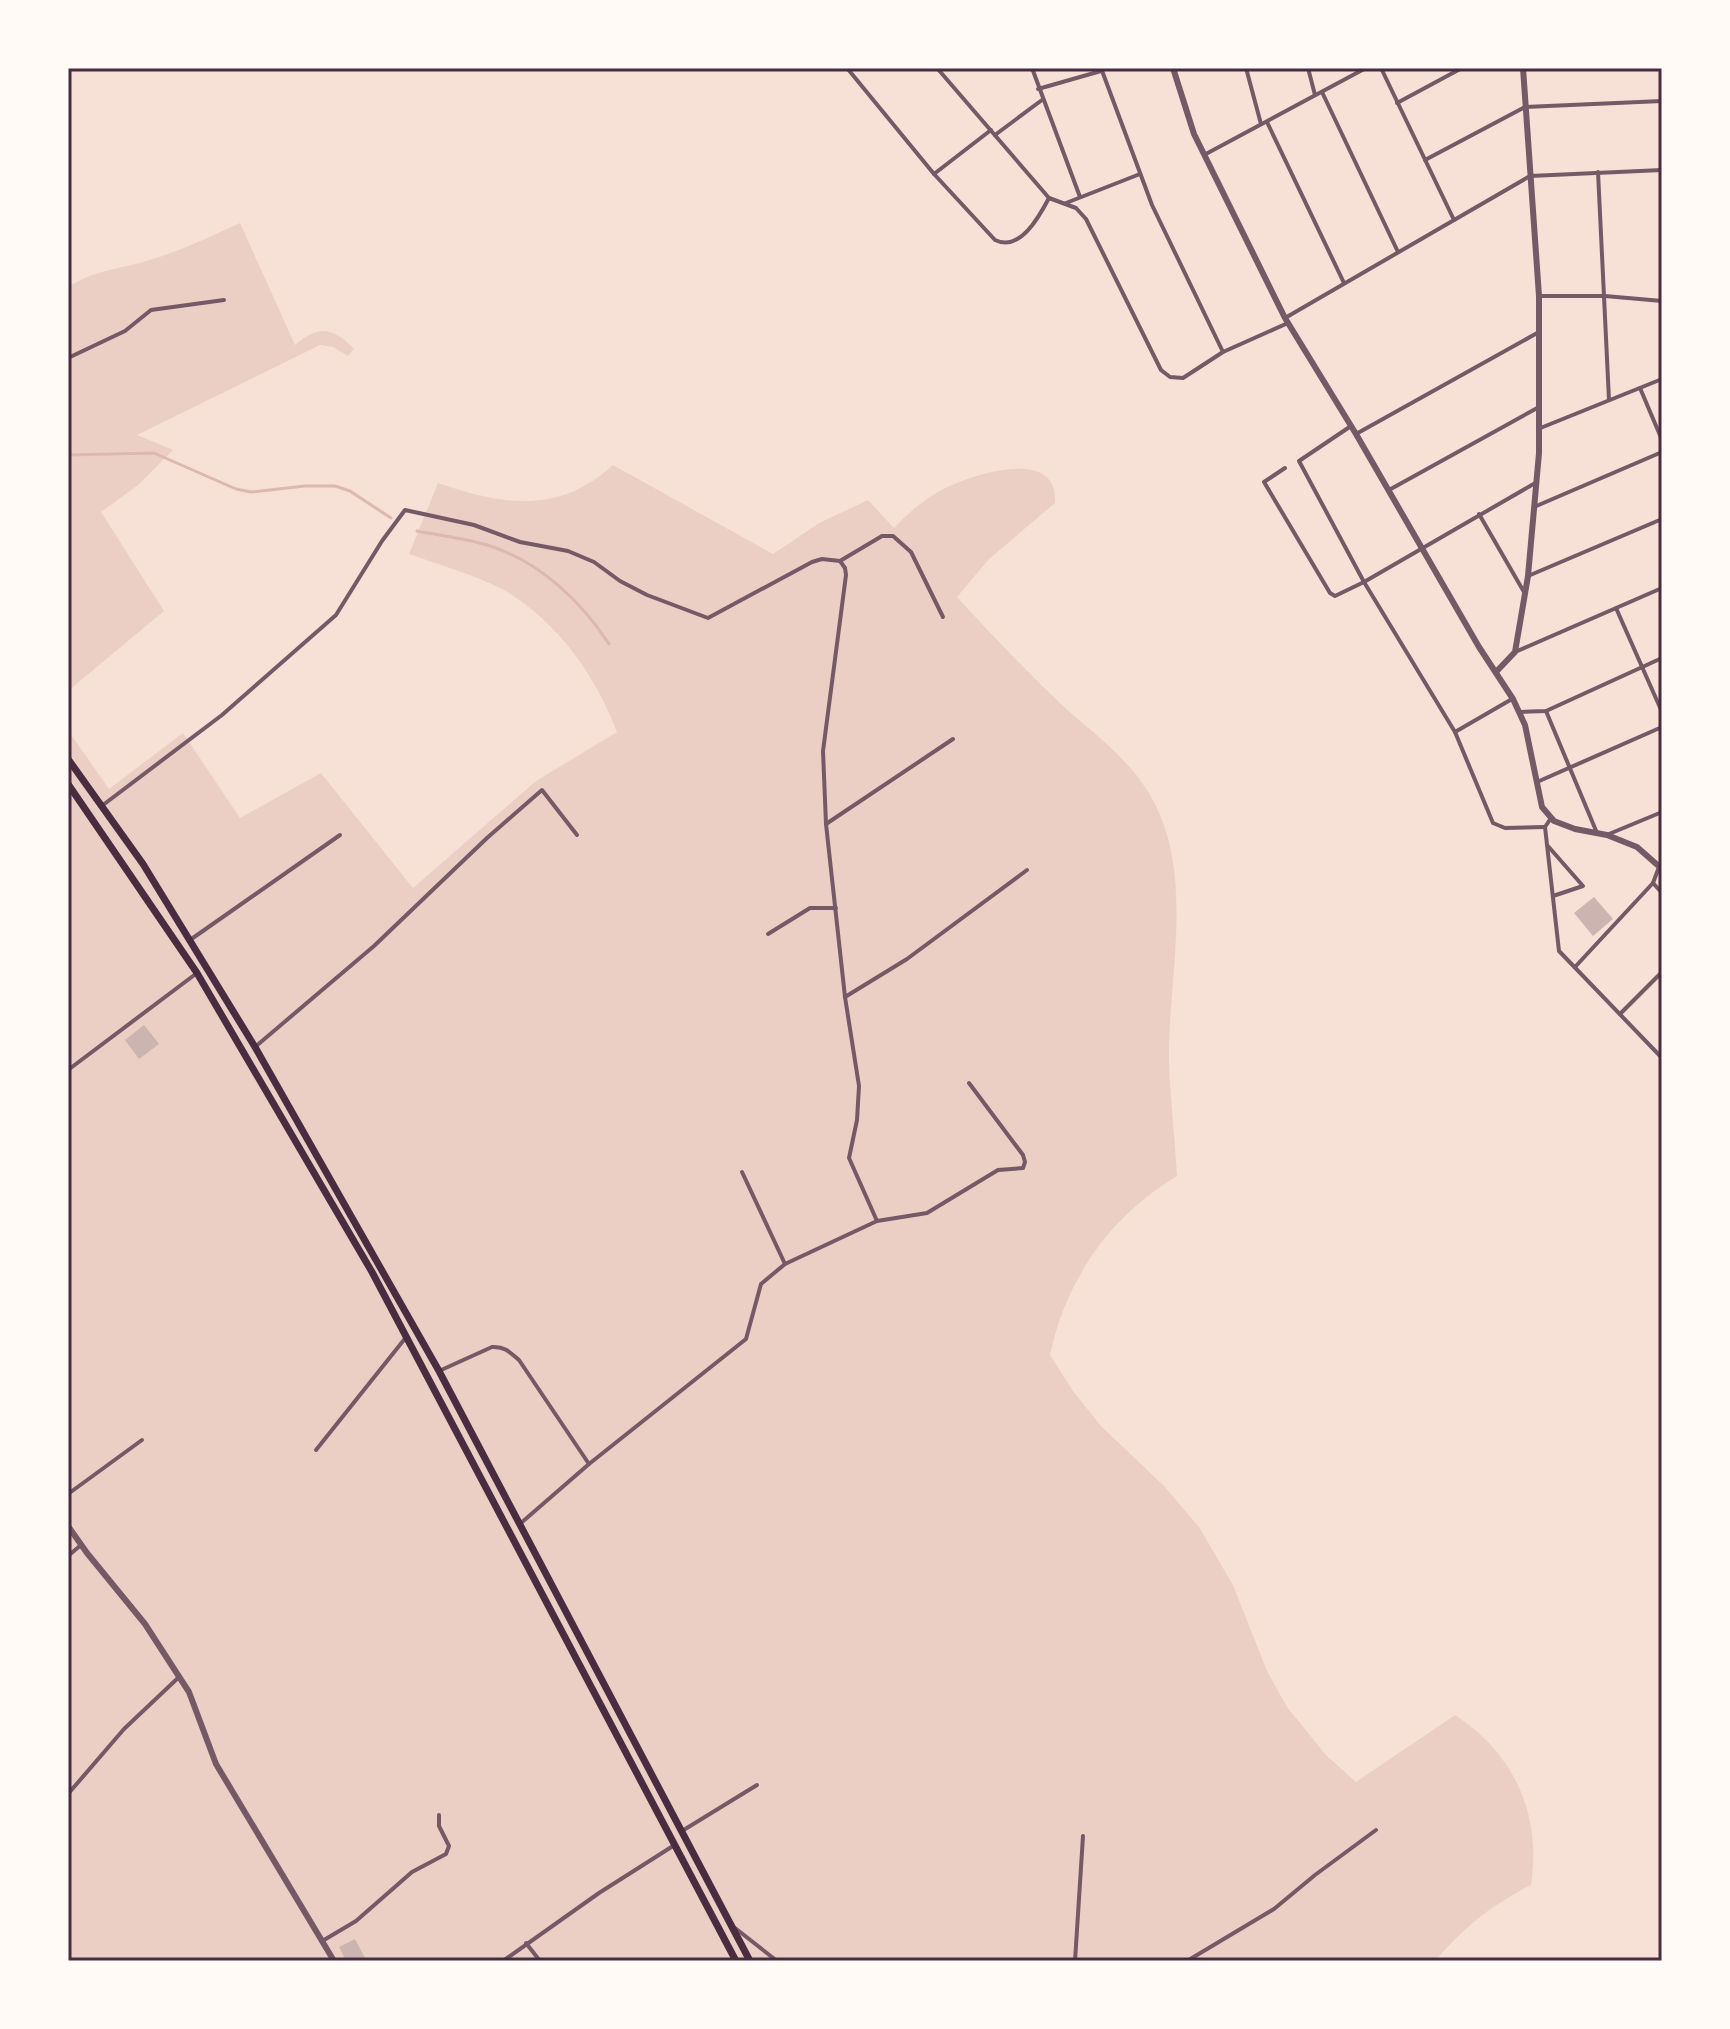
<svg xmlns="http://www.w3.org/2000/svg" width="1730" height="2029" font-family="'Archivo Narrow',sans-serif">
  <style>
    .green { fill: #ebcfc5 }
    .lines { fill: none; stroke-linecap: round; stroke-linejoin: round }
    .stream { stroke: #dcb8b0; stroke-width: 3 }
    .building { fill: #ccb4b1 }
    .minor { stroke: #755966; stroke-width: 4 }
    .tertiary { stroke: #755966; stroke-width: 6 }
    .primary { stroke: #4a2c40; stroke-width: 7 }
    .neatline { fill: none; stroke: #4a2c40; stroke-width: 3 }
  </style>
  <rect width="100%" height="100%" fill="#f7e1d7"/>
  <g class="green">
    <path d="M240,223L295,345C319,324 334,328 354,349L348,356L333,347L320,345L137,435L173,450L138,485L101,512L164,611L68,691V287C94,271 112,270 139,263C174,254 207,238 240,223Z"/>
    <path d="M613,465L773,554L819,523L868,500L894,528C907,514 921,502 938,492C966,476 1059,444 1055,503L989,559L957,597C991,634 1026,671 1063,706C1091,731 1124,755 1145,787C1198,866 1168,972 1169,1060C1170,1099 1175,1138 1177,1176C1110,1217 1067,1277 1050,1355L1073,1391L1101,1426L1164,1486L1199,1527L1233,1585L1267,1671L1287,1707L1326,1755L1356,1782L1455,1715C1514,1753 1542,1815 1531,1885C1493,1904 1463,1928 1435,1961H68V730L109,789L183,733L240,818L321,773L413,888L536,781L617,732C595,674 556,620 502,589C473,574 439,565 409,554L438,483C503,505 558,515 613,465Z"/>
  </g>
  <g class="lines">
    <g class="stream">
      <path d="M68,455L154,453L236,489L251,492L305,486H335L350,491L391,518"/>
      <path d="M417,531C441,536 467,538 490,546C540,562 581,601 609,644"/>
    </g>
  </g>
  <g class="building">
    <path d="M1594,897L1613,919L1593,936L1574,913Z"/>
    <path d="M144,1025L159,1044L139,1059L125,1040Z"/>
    <path d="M355,1939L365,1958L346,1961L339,1947Z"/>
  </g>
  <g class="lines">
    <g class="minor">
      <path d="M847,68L934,174L995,240C1020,252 1039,217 1049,198"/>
      <path d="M937,68L1049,198"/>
      <path d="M1032,68L1080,197"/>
      <path d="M1101,68L1152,205L1223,352"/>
      <path d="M1246,68L1261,124"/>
      <path d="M1308,68L1315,95"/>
      <path d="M1381,68L1454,220"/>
      <path d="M1038,89L1101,71"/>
      <path d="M1322,92L1398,252"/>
      <path d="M1397,103L1462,68"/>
      <path d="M1267,122L1344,283"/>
      <path d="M995,135L1042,100"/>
      <path d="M1204,155L1366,68"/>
      <path d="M1425,160L1525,107L1662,101"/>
      <path d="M1598,172L1609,400"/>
      <path d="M934,174L991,130"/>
      <path d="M1049,198L1076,208L1086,219L1161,370L1170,377L1183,378L1223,352L1288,323"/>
      <path d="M1066,203L1140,174"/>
      <path d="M1539,296H1605L1662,301"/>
      <path d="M1285,318L1530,176L1662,170"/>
      <path d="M68,358L125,331L151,310L224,300"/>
      <path d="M1640,388L1662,440"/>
      <path d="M1351,426L1299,461L1364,582L1455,732L1493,823L1505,828L1545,827"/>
      <path d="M1538,429L1662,379"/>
      <path d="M1356,434L1539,332"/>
      <path d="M1285,468L1264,482L1330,593L1335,596L1364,582L1537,482"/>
      <path d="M1389,490L1539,407"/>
      <path d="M1534,507L1662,452"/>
      <path d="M1479,514L1524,592"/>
      <path d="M840,561L882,536H893L911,552L943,617"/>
      <path d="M1528,576L1662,519"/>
      <path d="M1616,608L1662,712"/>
      <path d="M1515,652L1662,588"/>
      <path d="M1546,711L1597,833"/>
      <path d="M1520,712L1546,711L1662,658"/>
      <path d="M1455,732L1512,699"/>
      <path d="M1537,782L1662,727"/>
      <path d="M103,805L222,715L336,615L382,541L405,510L474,525L520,542L568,551L594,562L620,581L647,595L708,618L812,562L822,559L840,561L845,568L846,575L823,751L826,824L845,997L859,1086L857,1120L849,1158L877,1221"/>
      <path d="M1551,818L1545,827L1559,951L1662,1058"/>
      <path d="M826,824L953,739"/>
      <path d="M1609,834L1662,812"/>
      <path d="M1547,845L1583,886L1553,896"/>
      <path d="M1659,867L1653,883L1662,893"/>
      <path d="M768,934L810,908H836"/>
      <path d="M190,940L340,835"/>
      <path d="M1575,967L1653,883"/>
      <path d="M845,997L907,959L1027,870"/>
      <path d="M1620,1014L1662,972"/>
      <path d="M255,1047L374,946L487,838L542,790L577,835"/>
      <path d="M68,1070L197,973"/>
      <path d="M742,1172L785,1264"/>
      <path d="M439,1371L492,1347C504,1346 510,1352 519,1360L589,1464L746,1339L761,1284L785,1264L877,1221L927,1213L998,1170L1023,1168L1025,1162L1023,1155L969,1083"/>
      <path d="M316,1450L407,1336"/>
      <path d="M68,1494L142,1440"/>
      <path d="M521,1523L589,1464"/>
      <path d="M68,1556L81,1545"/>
      <path d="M68,1794L124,1729L179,1677"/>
      <path d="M682,1831L757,1785"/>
      <path d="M735,1928L777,1961"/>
      <path d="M324,1940L356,1921L412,1872L446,1854L449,1846L439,1826V1815"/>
      <path d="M526,1943L540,1961"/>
      <path d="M503,1961L599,1893L673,1846"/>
      <path d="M1075,1961L1083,1836"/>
      <path d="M1187,1961L1274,1909L1315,1875L1376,1830"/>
    </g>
    <g class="tertiary">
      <path d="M1173,68L1194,134L1285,318L1356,434L1479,647L1513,699L1525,725L1542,807L1554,821L1575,829L1607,835L1637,847L1662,869"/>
      <path d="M1496,672L1515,652L1528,576L1539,453V296L1523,68"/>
      <path d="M68,1526L87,1553L145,1624L189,1692L216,1764L334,1961"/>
    </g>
    <g class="primary">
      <path d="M68,759L143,864L255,1047L439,1371L750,1961"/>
      <path d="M68,784L197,973L372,1272L736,1961"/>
    </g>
  </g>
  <rect width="1730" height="2029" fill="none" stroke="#fffaf5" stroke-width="140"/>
  <rect x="70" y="70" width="1590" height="1889" class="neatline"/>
</svg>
